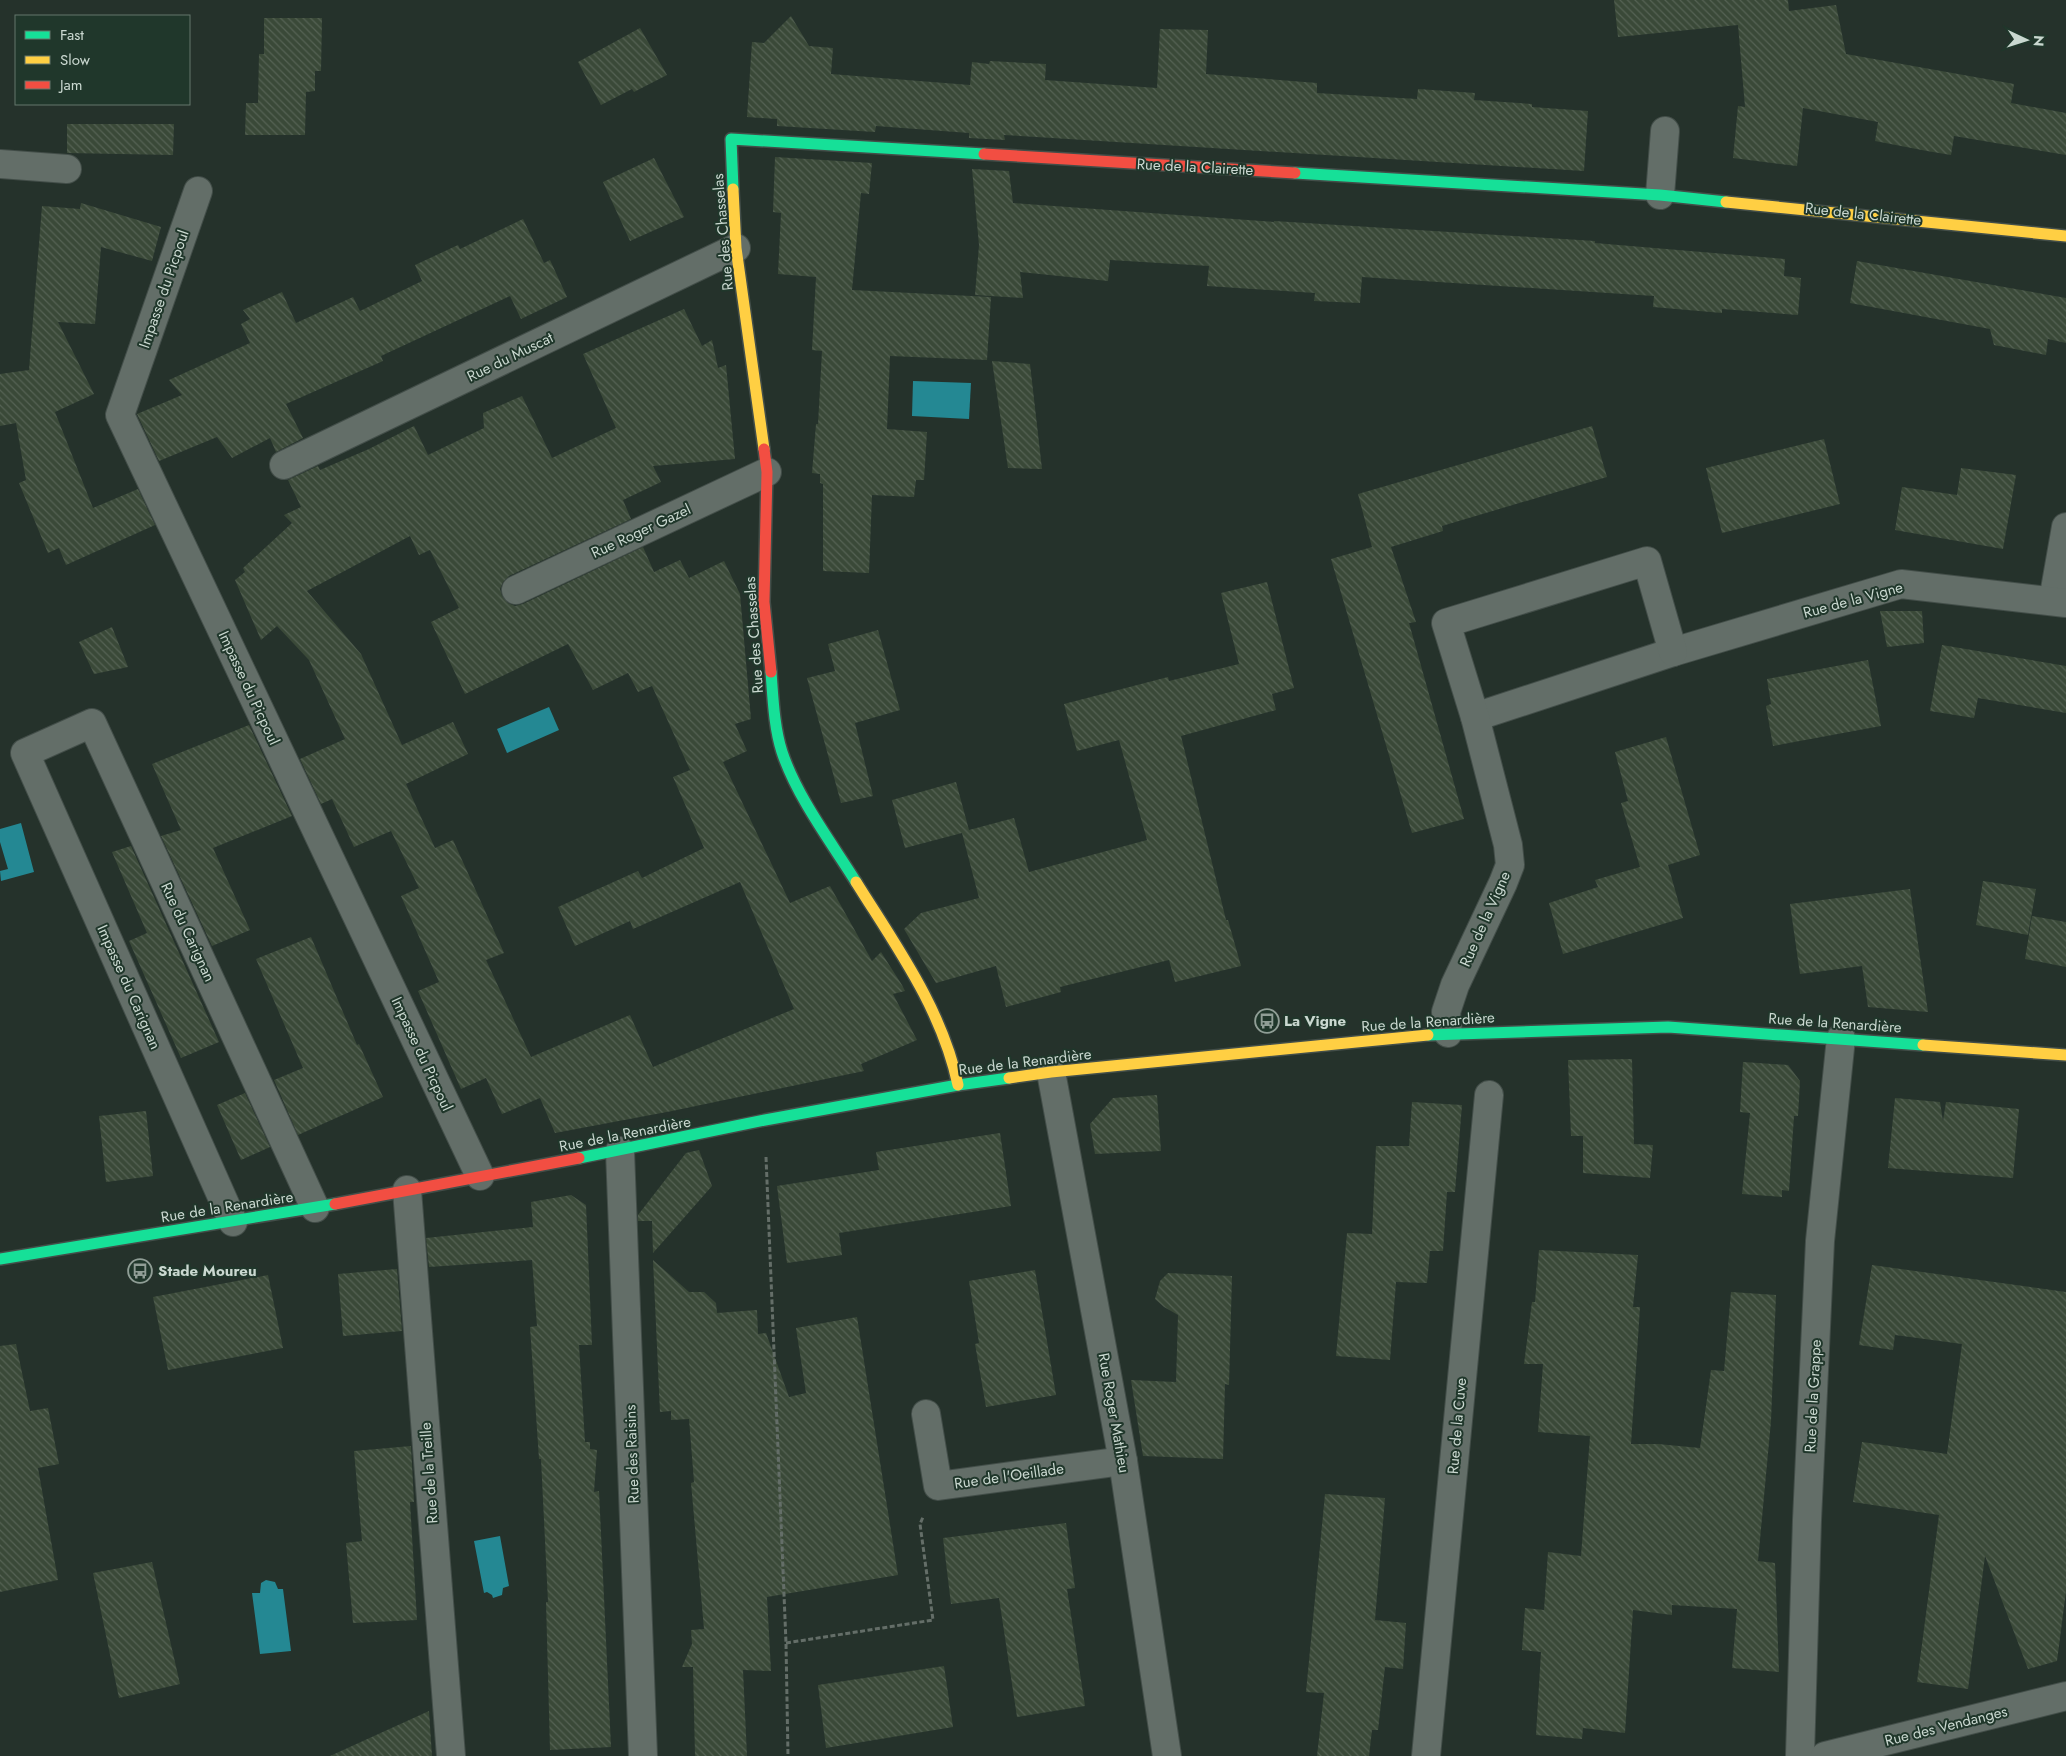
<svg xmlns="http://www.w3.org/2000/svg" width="2066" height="1756" font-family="Jost,sans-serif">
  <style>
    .water { fill: #248893 }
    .building { fill: url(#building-back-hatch); fill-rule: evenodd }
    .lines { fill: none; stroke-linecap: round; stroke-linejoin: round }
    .street-casing { stroke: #434e49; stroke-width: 30 }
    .fast-casing { stroke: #434e49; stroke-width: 14 }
    .slow-casing { stroke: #434e49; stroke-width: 14 }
    .jam-casing { stroke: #434e49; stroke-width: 14 }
    .path { stroke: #646e68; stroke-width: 3; stroke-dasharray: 5 2.5; stroke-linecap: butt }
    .street { stroke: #636e68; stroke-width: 28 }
    .fast { stroke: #16e098; stroke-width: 11 }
    .slow { stroke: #ffcf43; stroke-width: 11 }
    .jam { stroke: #f24e42; stroke-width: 11 }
    .labels { text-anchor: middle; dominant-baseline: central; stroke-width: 4; stroke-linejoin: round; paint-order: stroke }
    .street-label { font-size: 15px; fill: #cad8d0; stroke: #20372b }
    .poi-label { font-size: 15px; font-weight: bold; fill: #cad8d0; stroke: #20372b; text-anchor: start }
  </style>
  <defs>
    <pattern id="building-back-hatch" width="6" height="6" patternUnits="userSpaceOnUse" patternTransform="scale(1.25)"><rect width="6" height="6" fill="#3a4938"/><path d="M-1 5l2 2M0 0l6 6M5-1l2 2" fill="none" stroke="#556254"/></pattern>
  </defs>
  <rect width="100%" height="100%" fill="#25322b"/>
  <g class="water">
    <path d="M913,381L971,383L969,419L912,416Z"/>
    <path d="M549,707L559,730L507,753L497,729Z"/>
    <path d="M21,823L34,872L1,881L0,871L8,869L0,842V829Z"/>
    <path d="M500,1536L509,1586L503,1588L502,1595L493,1598L492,1595L487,1592L484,1593L474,1541Z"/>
    <path d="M266,1580L275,1582L278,1589H283L291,1651L260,1654L252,1593H260L261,1583Z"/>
  </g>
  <g class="building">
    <path d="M1614,0H1788L1789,11L1836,5L1846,54L2014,84L2011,103L2066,113V155L1954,136L1951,155L1927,151L1875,141L1878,122L1803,108L1797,166L1733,158L1738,106L1745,107L1738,25L1618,37Z"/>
    <path d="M791,16L809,46L833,48L831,74L970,85L972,62L989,64L990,61L1046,64L1045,80L1157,88L1160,29L1208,30L1206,74L1317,83V93L1417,99L1418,89L1475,93L1474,100L1532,104V107L1588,111L1584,171L1004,135L1005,140L969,138V133L876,126L875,132L777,126V119L747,117L752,42L764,43Z"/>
    <path d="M264,18H322L321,71H315V91L306,92L305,135H245L246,103H258L259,54H264Z"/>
    <path d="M640,28L667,75L634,92L632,89L601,105L578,62Z"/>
    <path d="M67,124H174L173,155L67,153Z"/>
    <path d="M775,157L872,163L869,194L861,193L852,290L991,297L987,360L890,356L887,429L927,432L924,480H916L914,497L872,495L869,573L823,571V484L820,483V474L812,473L816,424H818L822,351L812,350L816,277L778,274L781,213L773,212Z"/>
    <path d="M654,158L684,217L630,241L603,182Z"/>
    <path d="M972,169L1009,171L1013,203L1274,222V221L1595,241V243L1785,259L1784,276L1801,278L1798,315L1722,309V313L1653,307L1654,296L1362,277L1360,303L1314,301L1315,293L1207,286L1209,266L1110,260L1108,281L1020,272L1023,298L975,295L979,245Z"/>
    <path d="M81,203L161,227L152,261L101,247L95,324L58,322L94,394L55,412L93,508L138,489L155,525L66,565L59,548L48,553L19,483L26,480L16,423L0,426V374L29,370L42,206L80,209Z"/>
    <path d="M523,219L544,263L550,260L567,297L521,319L510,296L381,356L383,361L286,404L303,438L276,452L270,438L232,458L217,437L159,461L137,414L182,395L169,380L250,343L241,324L250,319L243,310L282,292L296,323L353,297L360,311L422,281L415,265L458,245L460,249Z"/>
    <path d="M1857,261L2066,298V343L2048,339L2046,355L1994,345L1990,329L1850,303Z"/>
    <path d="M684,309L702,346L712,340L718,368L726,365L735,459L653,466L661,482L623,500L631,519L509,576L503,582L500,589L502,596L508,603L515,606L523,604L643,547L654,572L680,560L689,578L724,561L740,594L751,719L735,724L747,751L723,762L790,903L830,886L872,961L881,952L902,985L905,991L893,994L917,1040L861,1064L864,1071L672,1111L555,1133L540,1098L502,1114L486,1078L461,1089L418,991L439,982L401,896L419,888L391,831L354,847L332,799L321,804L300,759L345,739L309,660L277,626L261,640L235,580L245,572L243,568L292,523L284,515L301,507L288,480L318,466L320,470L369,449L414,426L428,455L484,428L483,413L522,396L552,458L616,428L583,354ZM410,536L419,555L430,550L459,608L431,622L465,694L568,644L593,690L628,673L638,692L652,686L690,770L673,777L704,848L642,878L638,871L558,907L575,946L630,921L633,929L740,882L794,1009L653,1067L630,1015L531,1057L486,960L504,953L453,840L435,848L406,784L468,754L453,722L402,745L361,654L307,591Z"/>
    <path d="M992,361L1030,364L1042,469L1008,468Z"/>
    <path d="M1592,426L1607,477L1442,526L1443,531L1391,547L1416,622L1409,623L1464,819L1412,833L1331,559L1372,547L1358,494Z"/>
    <path d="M1824,439L1840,504L1722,533L1706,468Z"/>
    <path d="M1961,468L2016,475L2003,549L1895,530L1902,487L1957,495Z"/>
    <path d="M1267,582L1294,688L1272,694L1276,710L1181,736L1226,920H1228L1241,966L1175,982L1169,960L1060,987L1061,992L1006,1007L996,966L936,983L904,929L921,913L979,898L962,833L905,848L892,800L956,782L969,830L1014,818L1029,872L1147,840L1119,740L1077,751L1064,704L1168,677L1169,681L1239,664L1221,593Z"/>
    <path d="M1880,611H1922L1924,643L1887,647Z"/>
    <path d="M112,627L128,667L94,674L79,642Z"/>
    <path d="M878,630L900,710L855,723L873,796L841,803L807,678L835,671L828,644Z"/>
    <path d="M1942,645L2066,666V713L1978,698L1974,718L1930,711Z"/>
    <path d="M1868,660L1881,726L1773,746L1766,706L1771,704L1767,679Z"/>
    <path d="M249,725L292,816L213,848L250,930L212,946L161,836L181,830L152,764Z"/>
    <path d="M1666,737L1700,855L1668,865L1683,918L1563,954L1549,903L1598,887L1595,880L1640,867L1621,803L1628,801L1615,752Z"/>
    <path d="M131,846L219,1042L181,1058L129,941L147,933L112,852Z"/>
    <path d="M1983,881L2036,889L2028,935L1976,925Z"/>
    <path d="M1910,889L1928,1012L1868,1007L1862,966L1800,974L1790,904Z"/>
    <path d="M2032,916L2066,922V967L2025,959Z"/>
    <path d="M311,937L357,1045L359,1044L383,1097L298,1135L274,1080L303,1068L256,959Z"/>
    <path d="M1632,1059L1634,1144L1653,1145L1650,1178L1583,1173V1136H1571L1568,1060Z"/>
    <path d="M1743,1062L1788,1065L1800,1081L1798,1116H1794L1789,1191L1782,1190V1197L1742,1194L1750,1113L1740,1112Z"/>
    <path d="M245,1093L270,1147L241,1160L217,1105Z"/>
    <path d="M1157,1095L1161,1151L1095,1154L1090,1124L1113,1098Z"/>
    <path d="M1895,1098L1940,1102L1943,1121L1946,1102L2019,1109L2013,1178L1888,1168Z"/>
    <path d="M1412,1102L1462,1105L1455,1192H1447L1443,1251H1430L1427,1283L1396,1282L1390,1360L1336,1356L1347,1233L1372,1234L1376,1146H1409Z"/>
    <path d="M146,1111L153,1176L106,1182L99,1116Z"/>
    <path d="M1000,1133L1011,1206L839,1233L842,1255L787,1263L777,1186L879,1170L876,1152Z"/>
    <path d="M699,1150L712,1186L653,1253L652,1221H638V1215L686,1153Z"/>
    <path d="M571,1195L586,1205L592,1345H579L585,1442H590V1449L597,1450L594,1492L599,1491L611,1747L550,1750L546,1602H548L541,1459H539L530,1327L537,1326L532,1260L429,1267L426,1238L533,1227L531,1202Z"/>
    <path d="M1539,1250L1638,1255L1633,1307H1640L1631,1444H1658L1700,1448L1711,1370L1724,1371L1731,1292L1776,1295L1771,1421L1758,1561L1775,1563L1779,1672L1732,1668L1737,1609L1672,1605V1615L1633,1610L1625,1733L1583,1728L1582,1739L1536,1735L1541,1652L1522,1650L1525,1608L1544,1610L1548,1552L1581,1556L1590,1436L1538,1432L1543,1364H1524L1532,1302H1535Z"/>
    <path d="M653,1260L689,1292H704L716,1303L717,1313L757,1310L758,1334L766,1333L789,1397L806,1393L796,1328L857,1317L898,1575L767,1597L771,1671L743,1670L747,1756H695L693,1667H682L692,1644L691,1630L704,1629L691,1483L694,1482L689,1419L671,1420V1411L660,1412Z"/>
    <path d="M1872,1265L2066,1292V1591L2057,1661L2028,1669L1985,1556L1968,1689L1917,1682L1939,1515L1853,1502L1862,1442L1947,1454L1962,1344L1895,1335L1893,1350L1859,1345Z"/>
    <path d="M397,1269L402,1331L343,1336L338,1274Z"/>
    <path d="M1035,1270L1056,1395L986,1407L975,1344L979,1343L969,1281Z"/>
    <path d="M1168,1273L1232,1276L1229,1385L1225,1384L1223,1459L1143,1456L1131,1380L1176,1382L1178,1315L1164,1307L1155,1299L1160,1281Z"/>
    <path d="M268,1275L283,1348L168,1370L153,1297Z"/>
    <path d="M16,1344L30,1411L48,1408L59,1464L38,1468L58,1580L0,1592V1346Z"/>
    <path d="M411,1446L414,1502H410L417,1620L353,1623L346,1543L362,1541L354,1451Z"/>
    <path d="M1325,1494L1385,1498L1375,1620L1406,1623L1403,1669L1385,1667L1378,1730H1372L1369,1756H1317L1324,1693L1306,1692Z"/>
    <path d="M1066,1523L1075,1588L1067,1589L1085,1706L1017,1717L999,1598L951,1604L943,1538Z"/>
    <path d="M152,1562L180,1684L119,1698L93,1573Z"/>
    <path d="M944,1666L953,1727L826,1748L818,1685Z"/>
    <path d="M429,1711L432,1756H330Z"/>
  </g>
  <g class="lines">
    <g class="street-casing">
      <g id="street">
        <path d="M0,164L67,169"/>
        <path d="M198,191L120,415L480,1176"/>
        <path d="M1660,195L1665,131"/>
        <path d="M284,465L736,248"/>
        <path d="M516,590L767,472"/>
        <path d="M2053,601L2066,527"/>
        <path d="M1475,717L1673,652L1901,584L2066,603"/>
        <path d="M1448,1033L1446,1012L1455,985L1503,883L1510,865L1508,845L1475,717L1446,623L1647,561L1673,652"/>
        <path d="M1051,1072L1123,1461L1167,1756"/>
        <path d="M620,1151L643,1756"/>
        <path d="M407,1190L451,1756"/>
        <path d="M233,1222L25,753L92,723L315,1208"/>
        <path d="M926,1414L938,1486L1123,1461"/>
        <path d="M1426,1756L1489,1095"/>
        <path d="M1800,1756L1807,1520L1820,1241L1841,1038"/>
        <path d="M1825,1756L2066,1696"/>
      </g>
    </g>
    <g class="fast-casing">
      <g id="fast">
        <path d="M1295,173L1660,195L1726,202"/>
        <path d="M733,189L731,139L984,154"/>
        <path d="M771,672C773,698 774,727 782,752C797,797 831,842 856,882"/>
        <path d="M1428,1035L1668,1027L1923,1045"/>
        <path d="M579,1158L765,1120L958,1085L1009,1078"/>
        <path d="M0,1259L335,1204"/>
      </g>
    </g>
    <g class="slow-casing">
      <g id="slow">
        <path d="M733,189L736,248L764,449"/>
        <path d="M1726,202L2066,236"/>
        <path d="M856,882C896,946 942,1009 958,1085"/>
        <path d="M1923,1045L2066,1055"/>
        <path d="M1009,1078L1051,1072L1428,1035"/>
      </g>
    </g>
    <g class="jam-casing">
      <g id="jam">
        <path d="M984,154L1295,173"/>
        <path d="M764,449L767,472L764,602L771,672"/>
        <path d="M335,1204L579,1158"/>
      </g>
    </g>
    <g class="path">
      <path d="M766,1157L786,1643L788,1756"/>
      <path d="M786,1643L933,1620L920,1524L923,1517"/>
    </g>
    <use href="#street" class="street"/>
    <use href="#fast" class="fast"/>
    <use href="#slow" class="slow"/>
    <use href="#jam" class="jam"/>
  </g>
  <defs>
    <g id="bus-ring" transform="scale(1.25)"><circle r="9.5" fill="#20372b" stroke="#909e96" stroke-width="1.5"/><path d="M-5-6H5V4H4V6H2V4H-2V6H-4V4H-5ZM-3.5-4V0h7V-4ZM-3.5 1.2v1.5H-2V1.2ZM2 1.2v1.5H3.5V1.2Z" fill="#909e96"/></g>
  </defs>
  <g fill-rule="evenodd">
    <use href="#bus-ring" x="1267" y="1021"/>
    <use href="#bus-ring" x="140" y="1271"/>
  </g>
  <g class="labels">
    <g class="street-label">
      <text transform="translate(1195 167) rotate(3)">Rue de la Clairette</text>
      <text transform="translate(1863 214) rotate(6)">Rue de la Clairette</text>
      <text transform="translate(723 232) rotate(-95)">Rue des Chasselas</text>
      <text transform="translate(164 289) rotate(-71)">Impasse du Picpoul</text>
      <text transform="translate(510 357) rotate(-26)">Rue du Muscat</text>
      <text transform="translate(641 531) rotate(-25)">Rue Roger Gazel</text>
      <text transform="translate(1853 600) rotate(-15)">Rue de la Vigne</text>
      <text transform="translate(754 635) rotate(-94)">Rue des Chasselas</text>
      <text transform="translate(249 688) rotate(65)">Impasse du Picpoul</text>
      <text transform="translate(1485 919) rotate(-66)">Rue de la Vigne</text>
      <text transform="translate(188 932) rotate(65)">Rue du Carignan</text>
      <text transform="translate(129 987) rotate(66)">Impasse du Carignan</text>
      <text transform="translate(1428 1022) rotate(-4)">Rue de la Renardière</text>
      <text transform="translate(1835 1023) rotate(4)">Rue de la Renardière</text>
      <text transform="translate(422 1054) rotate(65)">Impasse du Picpoul</text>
      <text transform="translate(1025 1062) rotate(-7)">Rue de la Renardière</text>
      <text transform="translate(625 1134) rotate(-11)">Rue de la Renardière</text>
      <text transform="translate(227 1207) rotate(-9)">Rue de la Renardière</text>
      <text transform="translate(1813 1396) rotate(-87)">Rue de la Grappe</text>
      <text transform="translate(1114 1413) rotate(80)">Rue Roger Mathieu</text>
      <text transform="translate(1457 1426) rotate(-85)">Rue de la Cuve</text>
      <text transform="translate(632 1454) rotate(-92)">Rue des Raisins</text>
      <text transform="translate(429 1473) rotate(-94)">Rue de la Treille</text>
      <text transform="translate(1009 1476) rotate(-8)">Rue de l'Oeillade</text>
      <text transform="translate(1946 1726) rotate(-14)">Rue des Vendanges</text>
    </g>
    <g class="poi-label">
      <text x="1284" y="1021">La Vigne</text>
      <text x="158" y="1271">Stade Moureu</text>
    </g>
  </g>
  <rect x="15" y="15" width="175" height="90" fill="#20372b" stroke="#64776d"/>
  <rect x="25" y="31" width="25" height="8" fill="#16e098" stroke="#64776d"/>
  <text x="60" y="40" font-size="15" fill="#cad8d0">Fast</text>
  <rect x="25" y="56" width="25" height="8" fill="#ffcf43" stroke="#64776d"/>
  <text x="60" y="65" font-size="15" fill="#cad8d0">Slow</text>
  <rect x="25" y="81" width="25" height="8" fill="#f24e42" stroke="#64776d"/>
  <text x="60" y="90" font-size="15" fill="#cad8d0">Jam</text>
  <g transform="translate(2026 40) rotate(94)" stroke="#20372b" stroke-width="4" paint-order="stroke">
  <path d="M0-4L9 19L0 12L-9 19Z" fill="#cad8d0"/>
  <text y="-8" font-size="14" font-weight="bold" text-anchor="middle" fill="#cad8d0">N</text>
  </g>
</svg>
